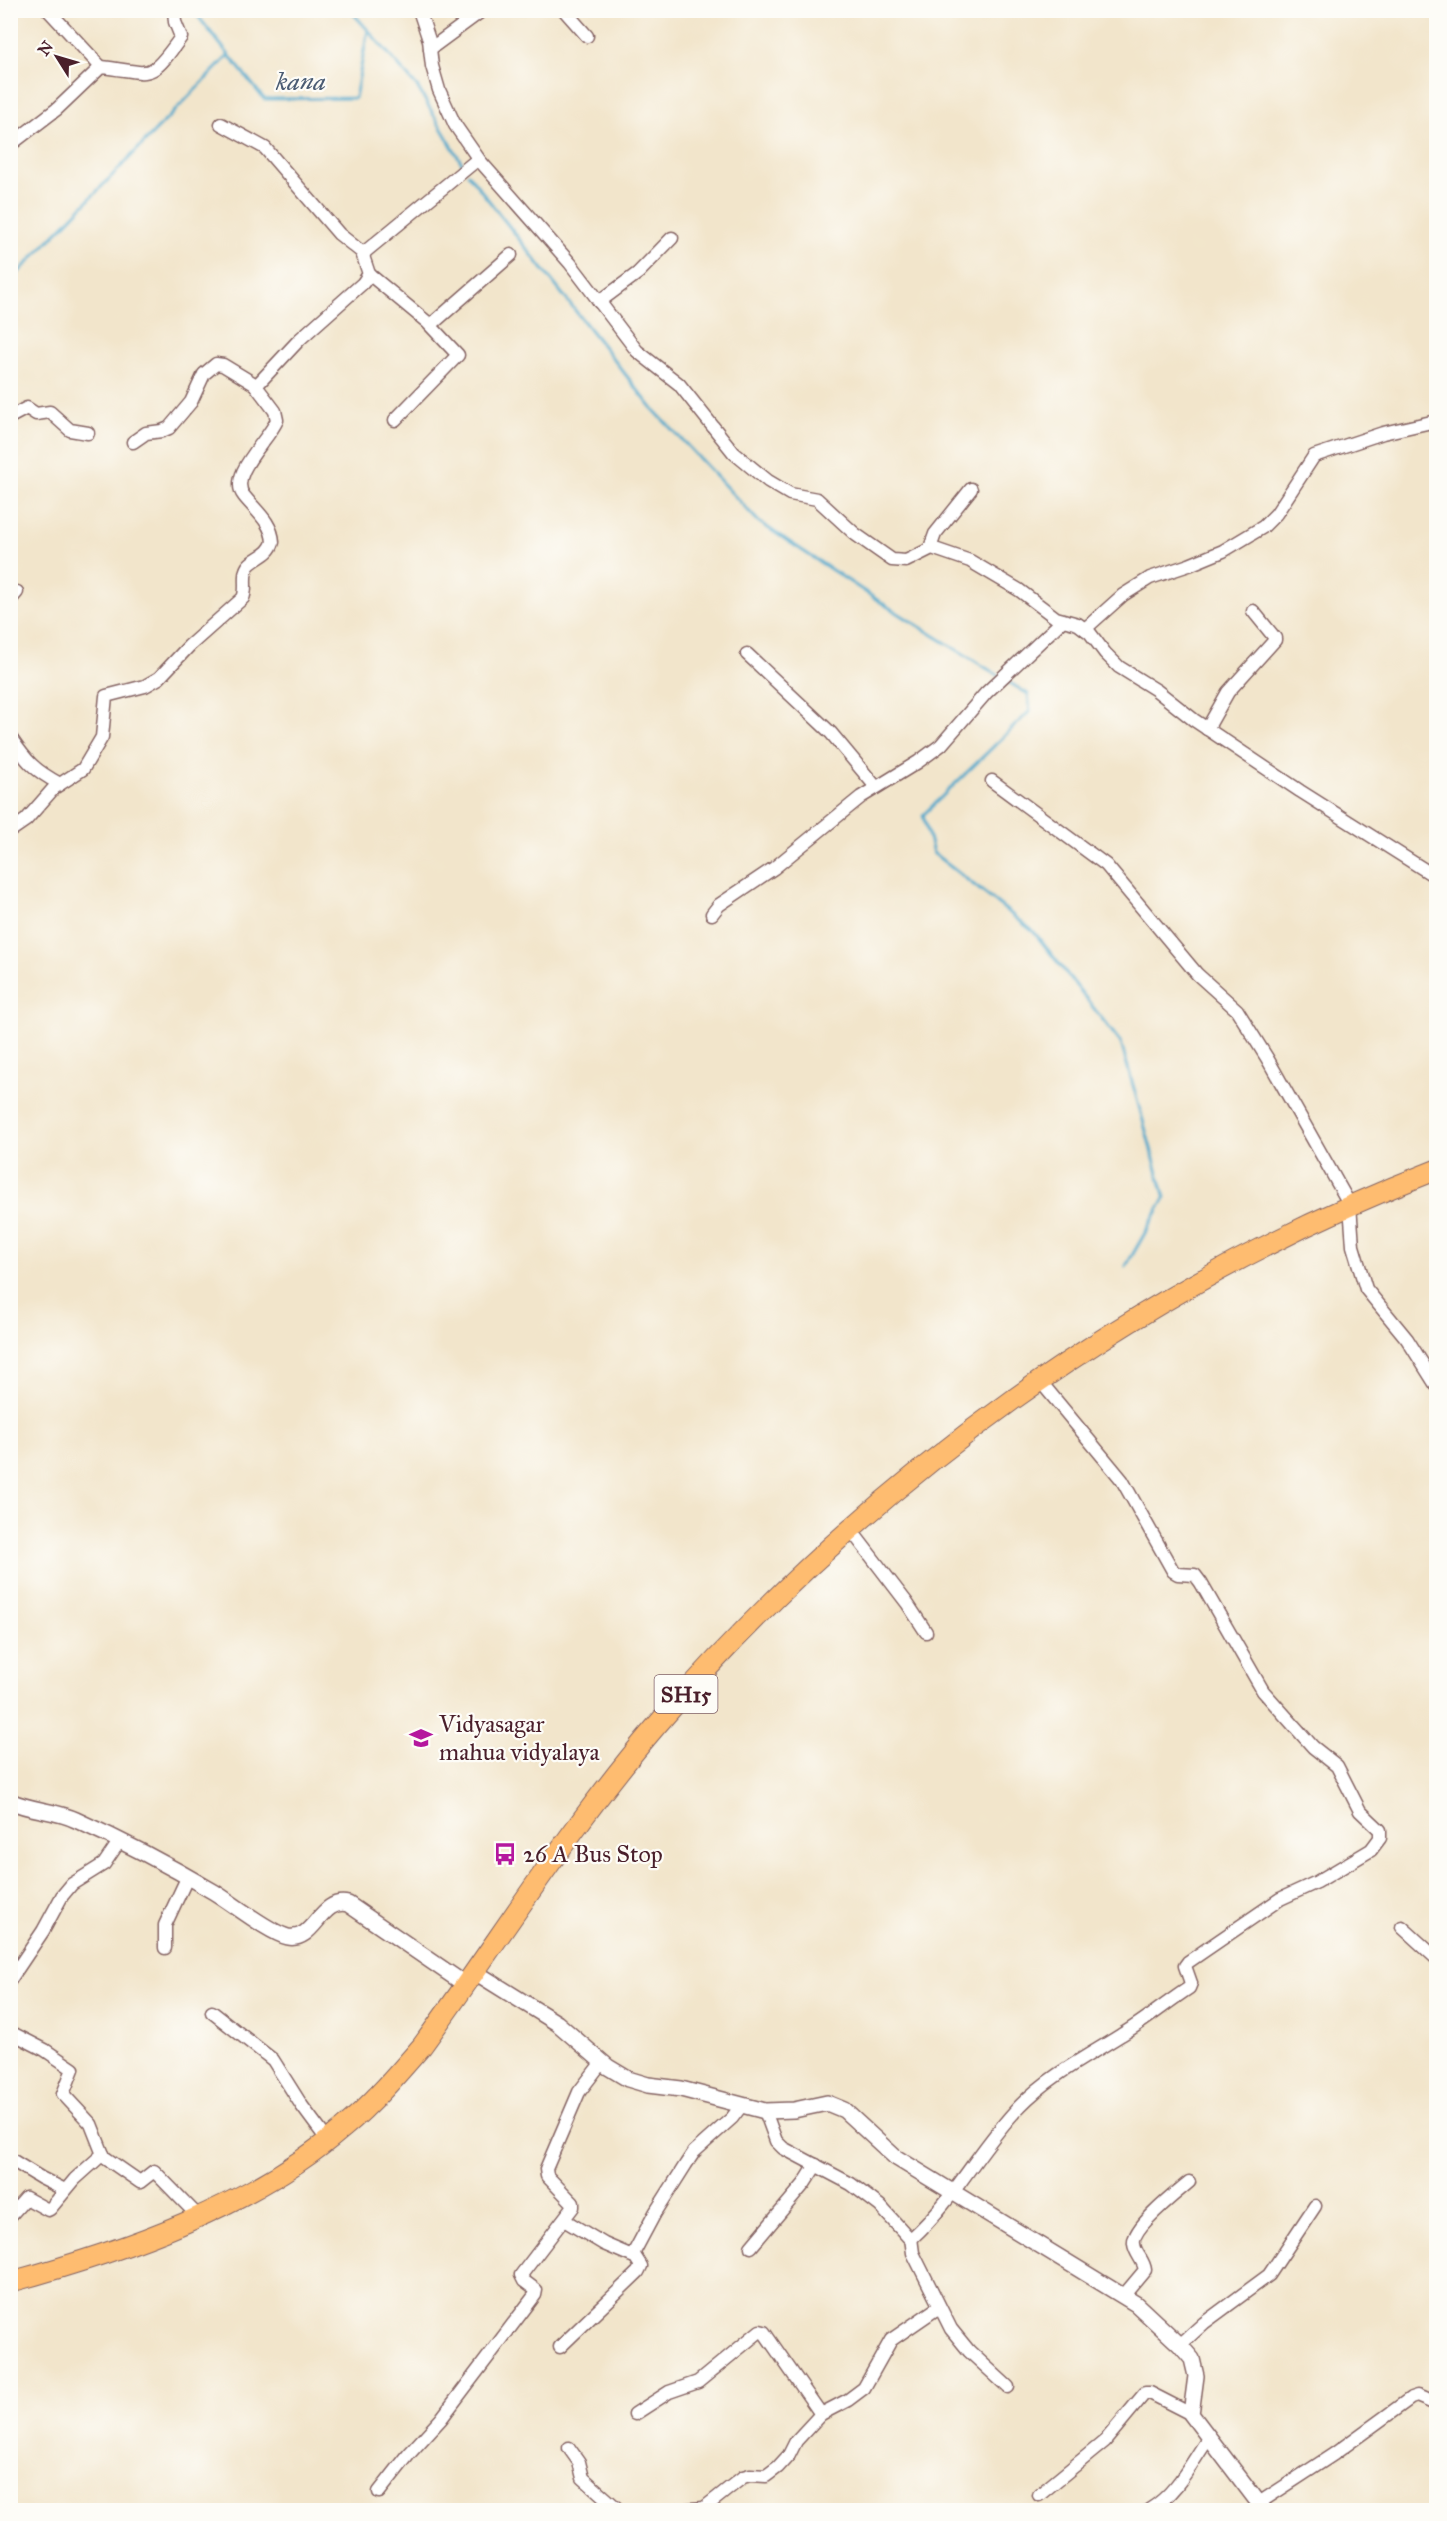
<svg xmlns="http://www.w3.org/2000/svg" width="1447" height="2521" font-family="'IM FELL Great Primer',serif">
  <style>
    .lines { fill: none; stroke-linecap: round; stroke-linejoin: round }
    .stream { stroke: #4da7cb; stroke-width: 3 }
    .minor-casing { stroke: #856463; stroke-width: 15 }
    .tertiary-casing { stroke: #856463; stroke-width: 18 }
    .primary-casing { stroke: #856463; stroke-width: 22 }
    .minor { stroke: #fff; stroke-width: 12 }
    .tertiary { stroke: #fff; stroke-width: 15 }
    .primary { stroke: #febc70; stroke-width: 20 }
    .labels { text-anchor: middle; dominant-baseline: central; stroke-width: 4.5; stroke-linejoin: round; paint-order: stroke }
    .shield { fill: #fdfcf7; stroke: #806168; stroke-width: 1.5 }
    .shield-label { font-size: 22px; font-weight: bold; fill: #4a1f2b }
    .poi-label { font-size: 24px; fill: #4a1f2b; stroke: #fdfcf7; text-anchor: start }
    .water-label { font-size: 26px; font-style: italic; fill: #4b5c73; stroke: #fdfcf7 }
  </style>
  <rect width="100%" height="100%" fill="#fdfcf7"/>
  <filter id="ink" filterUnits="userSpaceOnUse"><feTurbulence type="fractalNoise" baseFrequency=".0167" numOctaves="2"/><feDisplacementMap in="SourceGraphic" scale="12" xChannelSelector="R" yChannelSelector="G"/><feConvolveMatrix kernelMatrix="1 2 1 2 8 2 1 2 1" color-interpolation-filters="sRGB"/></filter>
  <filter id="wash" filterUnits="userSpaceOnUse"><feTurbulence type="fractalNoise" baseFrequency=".008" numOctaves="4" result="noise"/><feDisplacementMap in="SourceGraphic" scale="24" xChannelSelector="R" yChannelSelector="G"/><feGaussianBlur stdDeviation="1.35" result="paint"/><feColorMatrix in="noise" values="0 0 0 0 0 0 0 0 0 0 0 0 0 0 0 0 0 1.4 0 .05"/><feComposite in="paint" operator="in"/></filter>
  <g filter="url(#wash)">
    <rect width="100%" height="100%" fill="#f2e5cb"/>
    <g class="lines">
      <g class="stream">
        <path d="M193,10L264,99L355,98L368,30L350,10"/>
        <path d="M368,30L418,88L463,165"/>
        <path d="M468,174L651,407L759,522L885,605L999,676"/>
        <path d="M10,281L229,55"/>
        <path d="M1005,680L1028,694L1030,711L923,815L933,853L1034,932L1121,1043L1165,1198L1126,1266"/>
      </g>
    </g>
  </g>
  <g filter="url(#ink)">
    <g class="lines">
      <g class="minor-casing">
        <g id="minor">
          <path d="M48,10L101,67"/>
          <path d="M419,10L429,40L432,66L439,90L455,125L480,161L570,263L637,351L679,384L734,453L768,481L790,494L817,499L855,534L892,560L906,561L932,548L970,561L1019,590L1056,618L1078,624L1090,633L1105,653L1119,667L1156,690L1194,720L1300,791L1436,877"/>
          <path d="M564,10L587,36"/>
          <path d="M430,49L483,10"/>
          <path d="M221,124L265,148L339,234L364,254"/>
          <path d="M10,145L57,109L101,67C151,72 148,84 181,37L175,22L174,10"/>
          <path d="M369,274L427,322L458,355L395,420"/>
          <path d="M599,302L638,273L672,238"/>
          <path d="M431,325L511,255"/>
          <path d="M10,417L27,408L36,414L50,412L70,430L88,433"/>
          <path d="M133,442L146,433L162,431L169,428L191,402L204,374L216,364L223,365L256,385"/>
          <path d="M930,548L935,534L971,489"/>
          <path d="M10,600L17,592"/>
          <path d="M1085,629L1123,595L1150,578L1189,565L1223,551L1263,527L1276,514L1314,456L1383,433L1436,421"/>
          <path d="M747,654L831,733L876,787"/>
          <path d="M1207,729L1228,692L1275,640V638L1253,611"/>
          <path d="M10,737C27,762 34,770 60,784"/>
          <path d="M992,781L1106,865L1197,974L1237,1010L1267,1058L1350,1205L1353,1246L1366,1289L1407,1339L1436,1385"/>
          <path d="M10,831L26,820L54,788L83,769L102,737L106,696L145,686L159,678L189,646L243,598C248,588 241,574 249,565C258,556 269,555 273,542C272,522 255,510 244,496C227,475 269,440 277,420L275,411L256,386L300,339L363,283L369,274L363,256L366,251L478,159"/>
          <path d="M712,914L719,905L774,868L861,797L918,762L941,745L986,693L1062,621"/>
          <path d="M851,1530L907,1603L926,1632"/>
          <path d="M1402,1927L1436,1958"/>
          <path d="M165,1948V1925L187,1878"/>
          <path d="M10,1980L43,1931L62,1896L72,1884L104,1864L119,1842"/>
          <path d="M212,2012L273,2060L302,2106L328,2141"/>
          <path d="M10,2032L45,2050L73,2069L63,2094L91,2124L104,2157L140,2182L154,2171L198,2216"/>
          <path d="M765,2111L776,2141L783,2148L851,2184L880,2206L909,2238H912C955,2199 980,2147 1020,2106C1049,2076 1086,2057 1121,2035C1145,2021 1166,2003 1189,1988L1191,1983L1185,1966L1188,1962L1280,1899L1317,1882L1371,1850L1380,1838V1830L1360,1811L1337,1766L1313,1747L1263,1691L1201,1583L1195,1575L1178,1574L1173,1571L1122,1480L1040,1381"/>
          <path d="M10,2159L41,2178L65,2190"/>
          <path d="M10,2216L26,2198L48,2210L50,2209L75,2179L103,2154"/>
          <path d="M564,2220L604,2244L632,2256L655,2213L686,2164L694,2152L732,2118L742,2105"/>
          <path d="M911,2238L913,2253L951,2329L969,2351L1008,2387"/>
          <path d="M751,2247L804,2184L816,2165"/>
          <path d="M1124,2295L1145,2270C1144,2260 1135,2254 1134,2244C1131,2228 1177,2192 1189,2182"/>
          <path d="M1180,2345L1204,2323L1269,2275L1315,2206"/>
          <path d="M560,2347L638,2272L641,2266L634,2255"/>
          <path d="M635,2414L669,2392L698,2382L760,2331L764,2332L821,2414"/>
          <path d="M569,2448L579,2462L583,2478L619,2510"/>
          <path d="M379,2492L409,2454L441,2419L535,2295L536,2290L524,2281L521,2275L573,2207V2203L547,2176L546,2169L579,2092L602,2062"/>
          <path d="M1039,2495L1105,2441L1145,2393H1150L1191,2414"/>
          <path d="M1259,2503L1334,2454L1411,2398L1417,2396L1431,2402L1436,2400"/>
          <path d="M680,2510L704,2508L743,2477L750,2475L766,2476L778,2467L789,2455L796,2441L821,2414L848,2400L864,2388L891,2340L939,2307"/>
          <path d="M1149,2510C1177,2493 1190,2465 1208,2439"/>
        </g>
      </g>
      <g class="tertiary-casing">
        <g id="tertiary">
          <path d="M10,1801C31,1811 55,1810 76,1820C123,1841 170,1866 214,1892C232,1903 270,1933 288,1937C315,1942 320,1897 348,1904L466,1985"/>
          <path d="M475,1972L557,2023L608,2067L628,2079L648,2085L681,2089L765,2111L794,2110L827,2103L844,2110L895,2157L1136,2304L1180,2345L1192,2359L1196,2376L1191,2414L1264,2510"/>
        </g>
      </g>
      <g class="primary-casing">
        <path id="primary" d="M10,2282C124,2251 253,2206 343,2128C372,2104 397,2075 422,2046C500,1939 570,1826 657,1725C865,1483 1138,1285 1436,1170"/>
      </g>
      <use href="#minor" class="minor"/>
      <use href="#tertiary" class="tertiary"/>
      <use href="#primary" class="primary"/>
    </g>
  </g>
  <defs>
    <g id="university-bare" transform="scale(1.8)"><path d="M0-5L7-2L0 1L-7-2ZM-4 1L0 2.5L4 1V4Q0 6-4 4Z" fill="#b5179e" stroke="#fdfcf7" stroke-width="2.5" paint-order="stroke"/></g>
    <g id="bus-bare" transform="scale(1.8)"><path d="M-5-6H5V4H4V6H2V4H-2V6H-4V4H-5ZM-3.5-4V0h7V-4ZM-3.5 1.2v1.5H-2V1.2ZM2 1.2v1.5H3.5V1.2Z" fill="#b5179e" stroke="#fdfcf7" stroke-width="2.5" paint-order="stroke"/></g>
  </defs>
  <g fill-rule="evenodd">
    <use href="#university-bare" x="421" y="1738"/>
    <use href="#bus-bare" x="505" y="1854"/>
  </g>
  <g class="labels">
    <rect class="shield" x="654.5" y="1675" width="63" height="38" rx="4.5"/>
    <g class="shield-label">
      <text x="686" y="1694">SH15</text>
    </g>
    <g class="poi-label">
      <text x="439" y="1724">Vidyasagar<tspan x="439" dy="28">mahua vidyalaya</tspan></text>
      <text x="523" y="1854">26 A Bus Stop</text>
    </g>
    <g class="water-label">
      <text x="301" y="81">kana</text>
    </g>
  </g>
  <rect width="1447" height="2521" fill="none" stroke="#fdfcf7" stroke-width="36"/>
  <g transform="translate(57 57) rotate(307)" stroke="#fdfcf7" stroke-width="4.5" paint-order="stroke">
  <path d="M0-4.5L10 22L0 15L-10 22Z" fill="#4a1f2b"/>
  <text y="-9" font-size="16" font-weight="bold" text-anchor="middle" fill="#4a1f2b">N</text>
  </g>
</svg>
